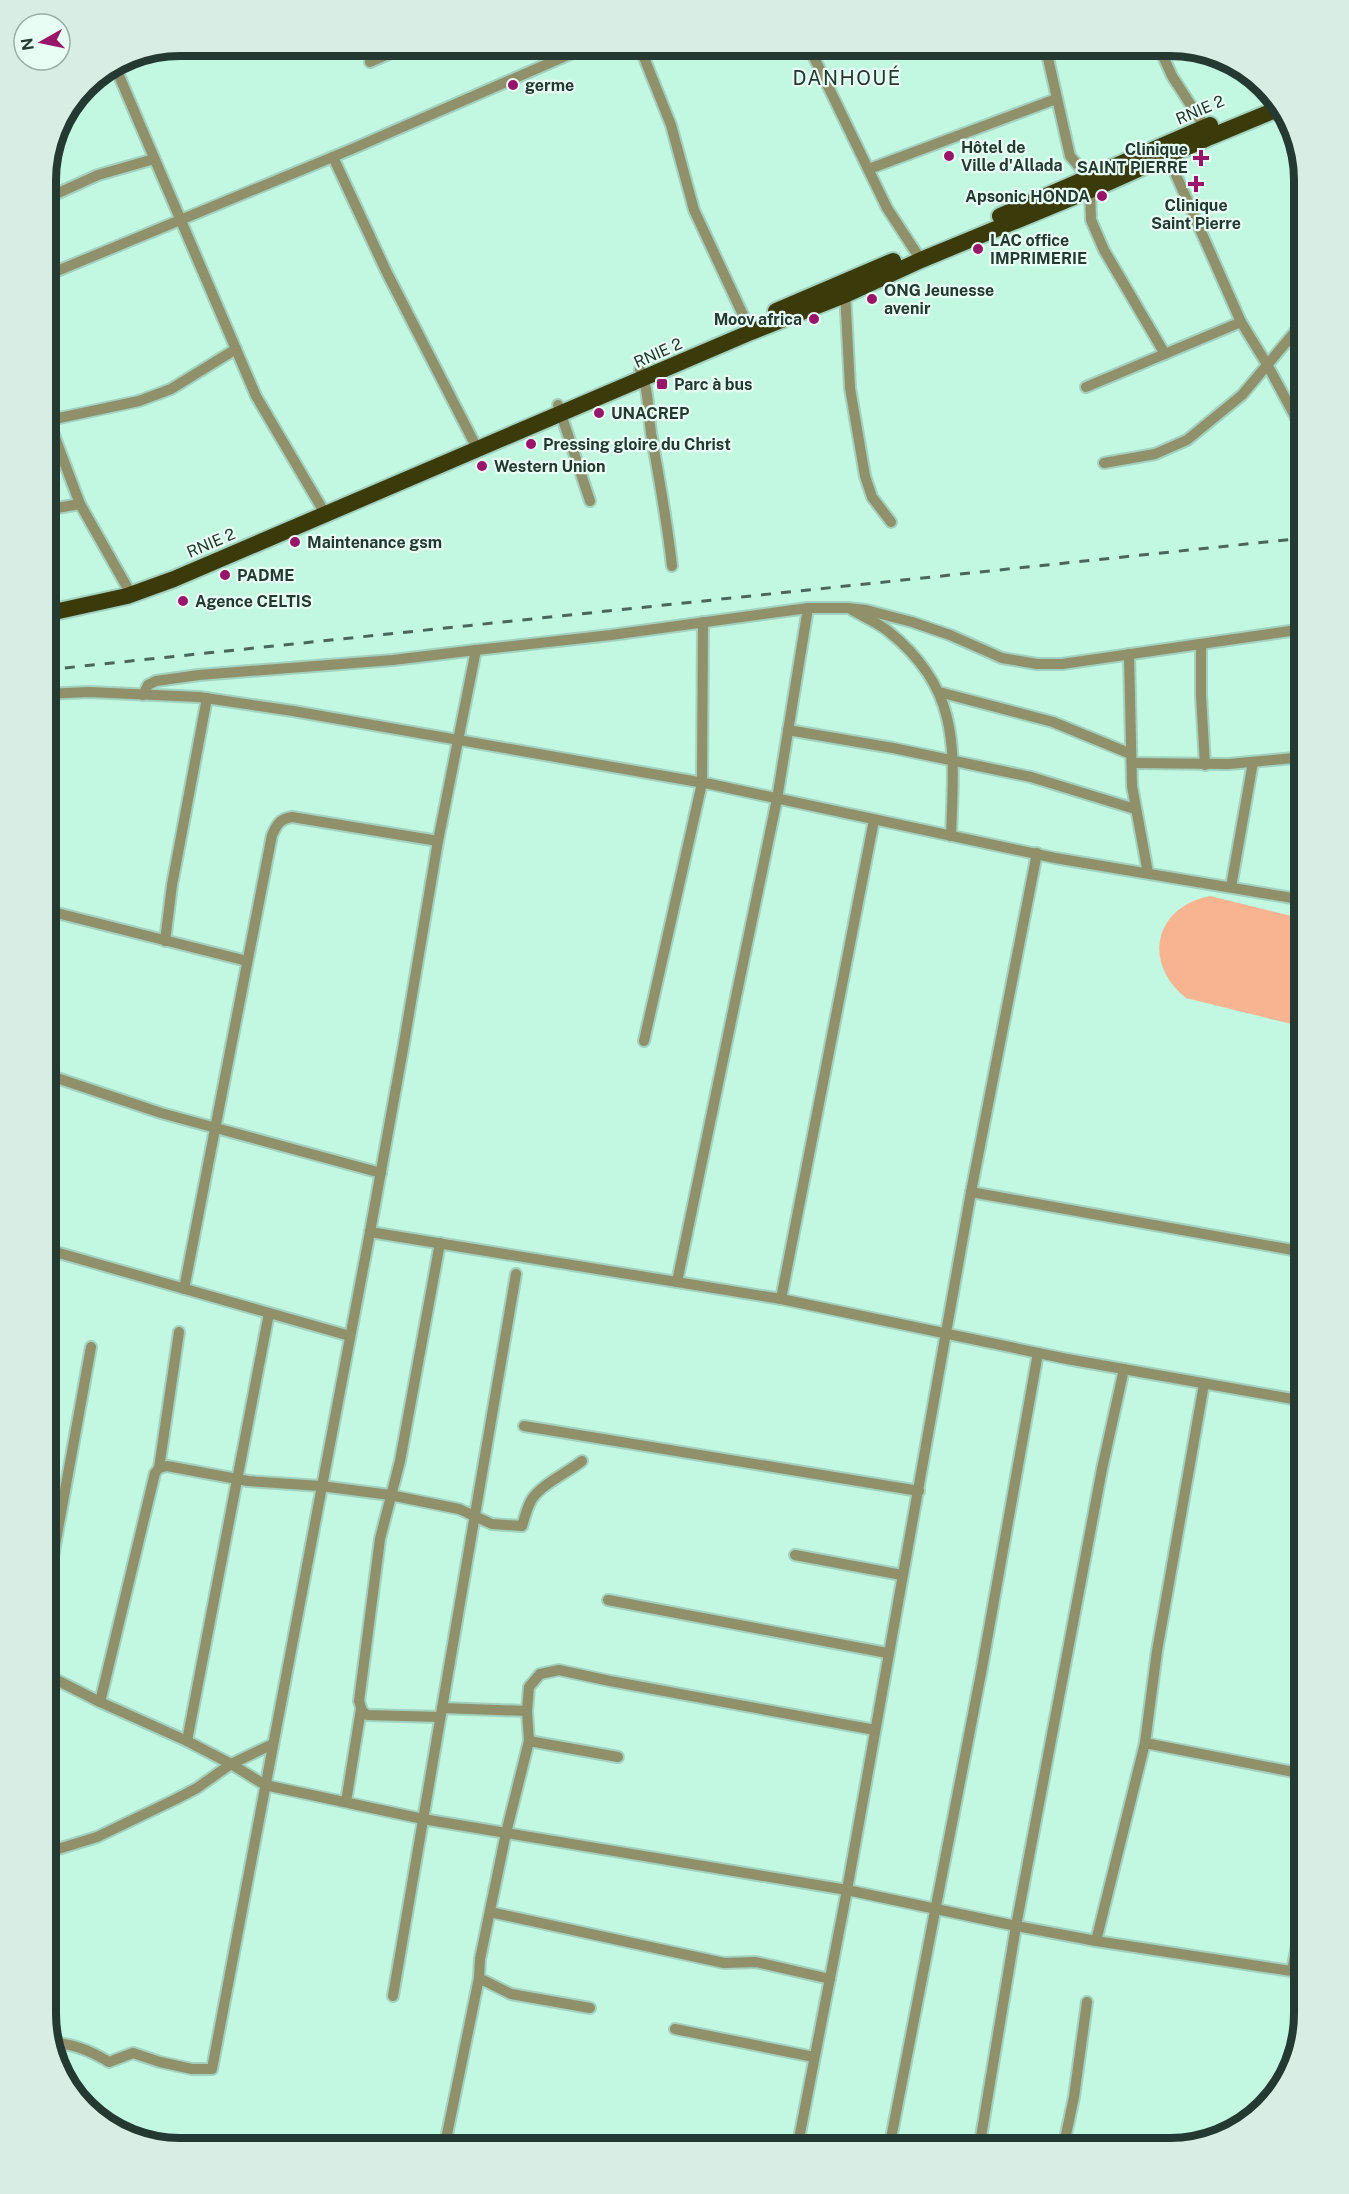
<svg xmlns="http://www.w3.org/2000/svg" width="1349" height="2194" font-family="'Public Sans',sans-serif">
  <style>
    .green { fill: #f8b390 }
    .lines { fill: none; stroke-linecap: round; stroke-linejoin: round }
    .minor-casing { stroke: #a2d2bf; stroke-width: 14 }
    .trunk-casing { stroke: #a2d2bf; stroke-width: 20 }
    .minor { stroke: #90906b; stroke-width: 10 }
    .trunk { stroke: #3a3a0a; stroke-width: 16 }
    .rail { stroke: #4a675b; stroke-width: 3; stroke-dasharray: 10 10; stroke-linecap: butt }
    .poi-dot { fill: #991569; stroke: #e8fdf4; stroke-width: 2 }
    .labels { text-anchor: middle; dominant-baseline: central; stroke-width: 4.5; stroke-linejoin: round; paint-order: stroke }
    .poi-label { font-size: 16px; font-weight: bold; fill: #243931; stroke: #e8fdf4; text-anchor: start }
    .street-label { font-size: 16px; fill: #243931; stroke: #e8fdf4 }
    .quarter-label { font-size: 20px; letter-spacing: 1.5px; fill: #243931; stroke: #e8fdf4 }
    .rim { fill: none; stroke: #243931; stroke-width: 8 }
  </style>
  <rect width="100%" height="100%" fill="#c2f8e2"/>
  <path class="green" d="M1210,896L1304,919V1027L1186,998C1142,963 1154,907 1210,896Z"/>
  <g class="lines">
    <g class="minor-casing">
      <g id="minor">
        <path d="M639,45L671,125L694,210L751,332"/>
        <path d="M808,45L887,208L921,260"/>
        <path d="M980,45L985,47L993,45"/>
        <path d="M1045,45L1070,156L1088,177"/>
        <path d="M1158,45L1172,76L1207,130"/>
        <path d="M370,62L410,45"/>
        <path d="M114,64L256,396L326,515"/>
        <path d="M333,157L387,273L478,450"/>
        <path d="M1168,157L1241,322L1268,366L1304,433"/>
        <path d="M869,169L1056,99"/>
        <path d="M1090,190L1091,220L1104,250L1165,354"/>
        <path d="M45,199L98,175L154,159"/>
        <path d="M45,276L352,149L591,45"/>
        <path d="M845,291L850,388L865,476L872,497L891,522"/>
        <path d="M640,370C649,389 648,412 651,433C659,477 667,521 672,566"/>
        <path d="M1086,387L1241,322"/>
        <path d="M558,405L590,501"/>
        <path d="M45,411L80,504L131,594"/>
        <path d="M45,421L139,401L171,389L236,349"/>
        <path d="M1104,463L1155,454L1187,440L1242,395L1304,321"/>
        <path d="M45,510L80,504"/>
        <path d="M852,610C864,617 878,623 888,631C962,690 954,751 951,836"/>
        <path d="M1201,644V695L1205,765"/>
        <path d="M1129,654L1132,786L1148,873"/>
        <path d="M939,692L1053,722L1131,754"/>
        <path d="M45,694L89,692L199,697L293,711L710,784L1055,858L1304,900"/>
        <path d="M143,695L148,685L156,681L199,675L393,660L476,650L611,635L808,608H848L866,610L912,622L950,635L1002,658L1037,664H1062L1304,629"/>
        <path d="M788,730L893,748L1031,777L1135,809"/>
        <path d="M1132,763L1229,764L1304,757"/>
        <path d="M1231,887L1253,762"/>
        <path d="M45,910L247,961"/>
        <path d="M165,941L172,885L207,698"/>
        <path d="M644,1041L702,783L703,622"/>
        <path d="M45,1074L161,1113L381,1173"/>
        <path d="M971,1192L1304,1252"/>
        <path d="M370,1232L781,1299L1067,1359L1304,1401"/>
        <path d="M440,1243L400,1461L380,1539L359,1701L362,1711L367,1715L440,1717"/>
        <path d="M45,1249L350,1336"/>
        <path d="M677,1282L777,799L808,608"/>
        <path d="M184,1289L272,835C277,824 280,819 292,817L438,841"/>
        <path d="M781,1299L874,820"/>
        <path d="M524,1426L919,1491"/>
        <path d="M159,1468L179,1332"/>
        <path d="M795,1555L902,1575"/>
        <path d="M608,1600L887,1653"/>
        <path d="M45,1601L91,1347"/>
        <path d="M45,1674L100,1702L187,1741L231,1764L265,1785L423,1819L847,1890L1016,1926L1096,1941L1304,1973"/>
        <path d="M100,1702L155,1473L159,1468L167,1466L248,1481L321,1486L390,1495L459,1509L492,1524L522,1526C525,1517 527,1507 532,1499C542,1484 567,1473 582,1461"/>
        <path d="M442,1708L527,1711"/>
        <path d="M187,1741L269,1313"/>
        <path d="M529,1741L618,1757"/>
        <path d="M1145,1743L1304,1774"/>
        <path d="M346,1802L361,1709"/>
        <path d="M45,1853L97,1837L176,1799L197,1788L231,1764L273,1744"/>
        <path d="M490,1912L724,1963L756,1962L830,1979"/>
        <path d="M1096,1941L1145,1743L1157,1651L1204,1384"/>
        <path d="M1292,1971L1304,1909"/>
        <path d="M393,1996L516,1274"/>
        <path d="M590,2008L511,1994L479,1978L480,1959L506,1833L529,1741L527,1711L529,1687L540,1674L559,1670L610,1681L875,1730"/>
        <path d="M675,2029L814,2057"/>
        <path d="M52,2043C73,2043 91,2051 109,2062L133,2053L160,2062L192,2069H212L370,1232L403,1049L438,841L476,650"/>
        <path d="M444,2149L479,1978"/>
        <path d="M531,2149V2148"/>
        <path d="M797,2149L847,1890L971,1192L1037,853"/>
        <path d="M889,2149L982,1668L1038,1353"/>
        <path d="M979,2149L1016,1926L1102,1469L1124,1369"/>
        <path d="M1063,2149L1074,2097L1087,2002"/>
      </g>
    </g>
    <g class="trunk-casing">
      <g id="trunk">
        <path d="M1000,216L1210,125"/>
        <path d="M776,311L893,261"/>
        <path d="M45,614L127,596L174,579L751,332L847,294L921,260L1105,184L1210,137L1280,108"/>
      </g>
    </g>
    <use href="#minor" class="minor"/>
    <use href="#trunk" class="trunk"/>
    <path class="rail" d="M45,670L1304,538"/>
  </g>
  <g class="poi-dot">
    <circle cx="513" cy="85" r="6"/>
    <circle cx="949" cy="156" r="6"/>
    <path d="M1198 149h6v6h6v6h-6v6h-6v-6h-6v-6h6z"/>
    <path d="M1193 175h6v6h6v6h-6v6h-6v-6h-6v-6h6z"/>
    <circle cx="1102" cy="196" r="6"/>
    <circle cx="978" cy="249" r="6"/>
    <circle cx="872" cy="299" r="6"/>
    <circle cx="814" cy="319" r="6"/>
    <rect x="656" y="378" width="12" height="12" rx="3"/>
    <circle cx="599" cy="413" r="6"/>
    <circle cx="531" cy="444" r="6"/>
    <circle cx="482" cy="466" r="6"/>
    <circle cx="295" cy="542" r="6"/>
    <circle cx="225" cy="575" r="6"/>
    <circle cx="183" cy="601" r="6"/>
  </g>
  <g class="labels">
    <g class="poi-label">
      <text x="525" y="85">germe</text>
      <text x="961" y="147">Hôtel de<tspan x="961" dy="18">Ville d'Allada</tspan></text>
      <text x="1188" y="149" text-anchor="end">Clinique<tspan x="1188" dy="18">SAINT PIERRE</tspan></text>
      <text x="1090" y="196" text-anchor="end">Apsonic HONDA</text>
      <text x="1196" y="205" text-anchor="middle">Clinique<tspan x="1196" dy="18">Saint Pierre</tspan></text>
      <text x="990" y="240">LAC office<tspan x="990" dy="18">IMPRIMERIE</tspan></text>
      <text x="884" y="290">ONG Jeunesse<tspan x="884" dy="18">avenir</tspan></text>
      <text x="802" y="319" text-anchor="end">Moov africa</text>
      <text x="674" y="384">Parc à bus</text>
      <text x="611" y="413">UNACREP</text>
      <text x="543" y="444">Pressing gloire du Christ</text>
      <text x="494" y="466">Western Union</text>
      <text x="307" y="542">Maintenance gsm</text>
      <text x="237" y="575">PADME</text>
      <text x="195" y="601">Agence CELTIS</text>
    </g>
    <g class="street-label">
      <text transform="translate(1200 110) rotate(-23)">RNIE 2</text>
      <text transform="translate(658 353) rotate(-24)">RNIE 2</text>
      <text transform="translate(211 543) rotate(-23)">RNIE 2</text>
    </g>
    <g class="quarter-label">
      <text x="847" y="78">DANHOUÉ</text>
    </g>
  </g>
  <path d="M0 0H1349V2194H0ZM180 56H1170A124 124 0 0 1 1294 180V2014A124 124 0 0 1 1170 2138H180A124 124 0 0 1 56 2014V180A124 124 0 0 1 180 56Z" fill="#d8ede4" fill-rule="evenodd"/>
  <path class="rim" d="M180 56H1170A124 124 0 0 1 1294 180V2014A124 124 0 0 1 1170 2138H180A124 124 0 0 1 56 2014V180A124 124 0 0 1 180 56Z"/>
  <g transform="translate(42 42) rotate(261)"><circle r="28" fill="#e8fdf4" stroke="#9aafa6" stroke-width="1.5"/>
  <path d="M0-4.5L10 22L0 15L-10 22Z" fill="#991569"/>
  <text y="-9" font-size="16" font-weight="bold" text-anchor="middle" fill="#243931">N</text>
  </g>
</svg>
